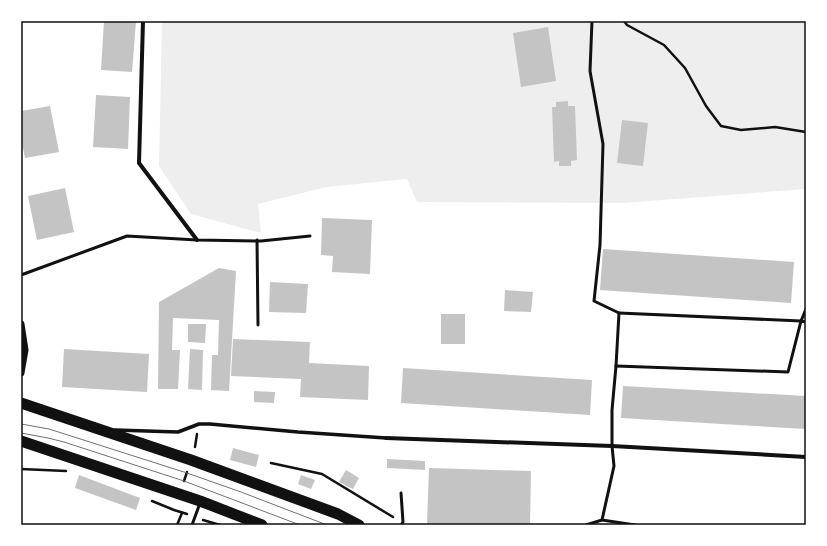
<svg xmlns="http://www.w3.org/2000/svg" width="827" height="546" font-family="'DejaVu Sans',sans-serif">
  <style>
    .green { fill: #eee }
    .building { fill: #c4c4c4 }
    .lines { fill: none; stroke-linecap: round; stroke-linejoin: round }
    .path { stroke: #111; stroke-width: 2.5 }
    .service { stroke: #111; stroke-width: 3 }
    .pedestrian { stroke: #111; stroke-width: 3.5 }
    .minor { stroke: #111; stroke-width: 4 }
    .tertiary { stroke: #111; stroke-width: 7 }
    .trunk { stroke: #111; stroke-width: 11 }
    .tram { stroke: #707070; stroke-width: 1 }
    .neatline { fill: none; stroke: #111; stroke-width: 1.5 }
  </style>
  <rect width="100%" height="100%" fill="#fff"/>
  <path class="green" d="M162,21H806V189L623,203L417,202L407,179L327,187L258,204L261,233L191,214L159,166Z"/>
  <g class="building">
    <path d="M104,21H136L132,72L101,70Z"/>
    <path d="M548,27L556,81L521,87L513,33Z"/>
    <path d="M96,95L130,97L128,149L93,147Z"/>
    <path d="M568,101V106H575L577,160L571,161V166H559V161L554,162L552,107H556V102Z"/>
    <path d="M50,106L59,152L25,158L21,138V111Z"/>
    <path d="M622,120L648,123L643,166L617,163Z"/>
    <path d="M65,188L74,232L37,240L28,196Z"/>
    <path d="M322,218L372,220L370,274L332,272L333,256L321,255Z"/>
    <path d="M603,249L794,262L791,303L600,290Z"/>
    <path d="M219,268L236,271L229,391L211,390L212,355H218L219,320L173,318L172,350H180L178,389H158L159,302Z"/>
    <path d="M270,282L308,284L306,313L269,312Z"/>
    <path d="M505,290L533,292L531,312L504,311Z"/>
    <rect x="441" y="314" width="24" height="30"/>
    <path d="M188,324H206L205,343L188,342Z"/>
    <path d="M233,339L310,342L309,363L369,366L368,400L300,397L301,379L231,376Z"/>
    <path d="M64,349L149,354L147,392L62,387Z"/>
    <path d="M190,349L203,350L202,390L188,389Z"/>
    <path d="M403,368L592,380L590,415L401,403Z"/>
    <path d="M623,386L806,396V429L621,418Z"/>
    <path d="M254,391L275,392L274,403L254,402Z"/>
    <path d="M233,448L259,455L256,467L230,460Z"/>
    <path d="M387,459L425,461V470L387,468Z"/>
    <path d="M429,468L531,471L530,525H427Z"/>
    <path d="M346,470L359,478L353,489L339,482Z"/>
    <path d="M79,475L140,498L136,510L75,488Z"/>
    <path d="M301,475L315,480L311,489L298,484Z"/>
  </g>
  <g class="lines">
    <g class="path">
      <path d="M624,21L627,25L664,45L685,68L706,106L721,126L741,130L775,127L806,132"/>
      <path d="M195,447L197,434"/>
      <path d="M271,463L322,474L393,517"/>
      <path d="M21,469L66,471"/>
      <path d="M184,481L187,472"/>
      <path d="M152,501L174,510L187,514"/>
      <path d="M203,520L220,525"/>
      <path d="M177,525L182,513"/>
    </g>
    <g class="service">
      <path d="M257,240L258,325"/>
      <path d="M21,275L127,236L197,240L261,241L310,236"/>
      <path d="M619,313L801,321L806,309"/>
      <path d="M616,366L788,372L801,321L806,322"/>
      <path d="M401,493L403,522L401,525"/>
      <path d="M602,520L635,525"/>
      <path d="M192,525L200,503"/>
      <path d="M586,525L602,520L614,466L612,446V410L616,366L619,313L594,301L600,245L603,144L590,71L592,21"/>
    </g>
    <path class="pedestrian" d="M115,430L178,432L199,424H210L298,432L386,438"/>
    <g class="minor">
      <path d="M143,21L139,163L197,240"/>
      <path d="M386,438L612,446L806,457"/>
    </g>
    <path class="tertiary" d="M21,324L25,350L21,373"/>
    <g class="trunk">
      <path d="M21,403L191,460L338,514L359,525"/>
      <path d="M21,441L200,501L262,525"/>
    </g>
    <g class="tram">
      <path d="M21,424L49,429L187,473L241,492L327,525"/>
      <path d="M21,433L48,438L64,442L184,481L300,525"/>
    </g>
  </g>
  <rect width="827" height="546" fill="none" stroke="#ffffff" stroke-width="44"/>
  <rect x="22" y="22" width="783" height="502" class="neatline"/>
</svg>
